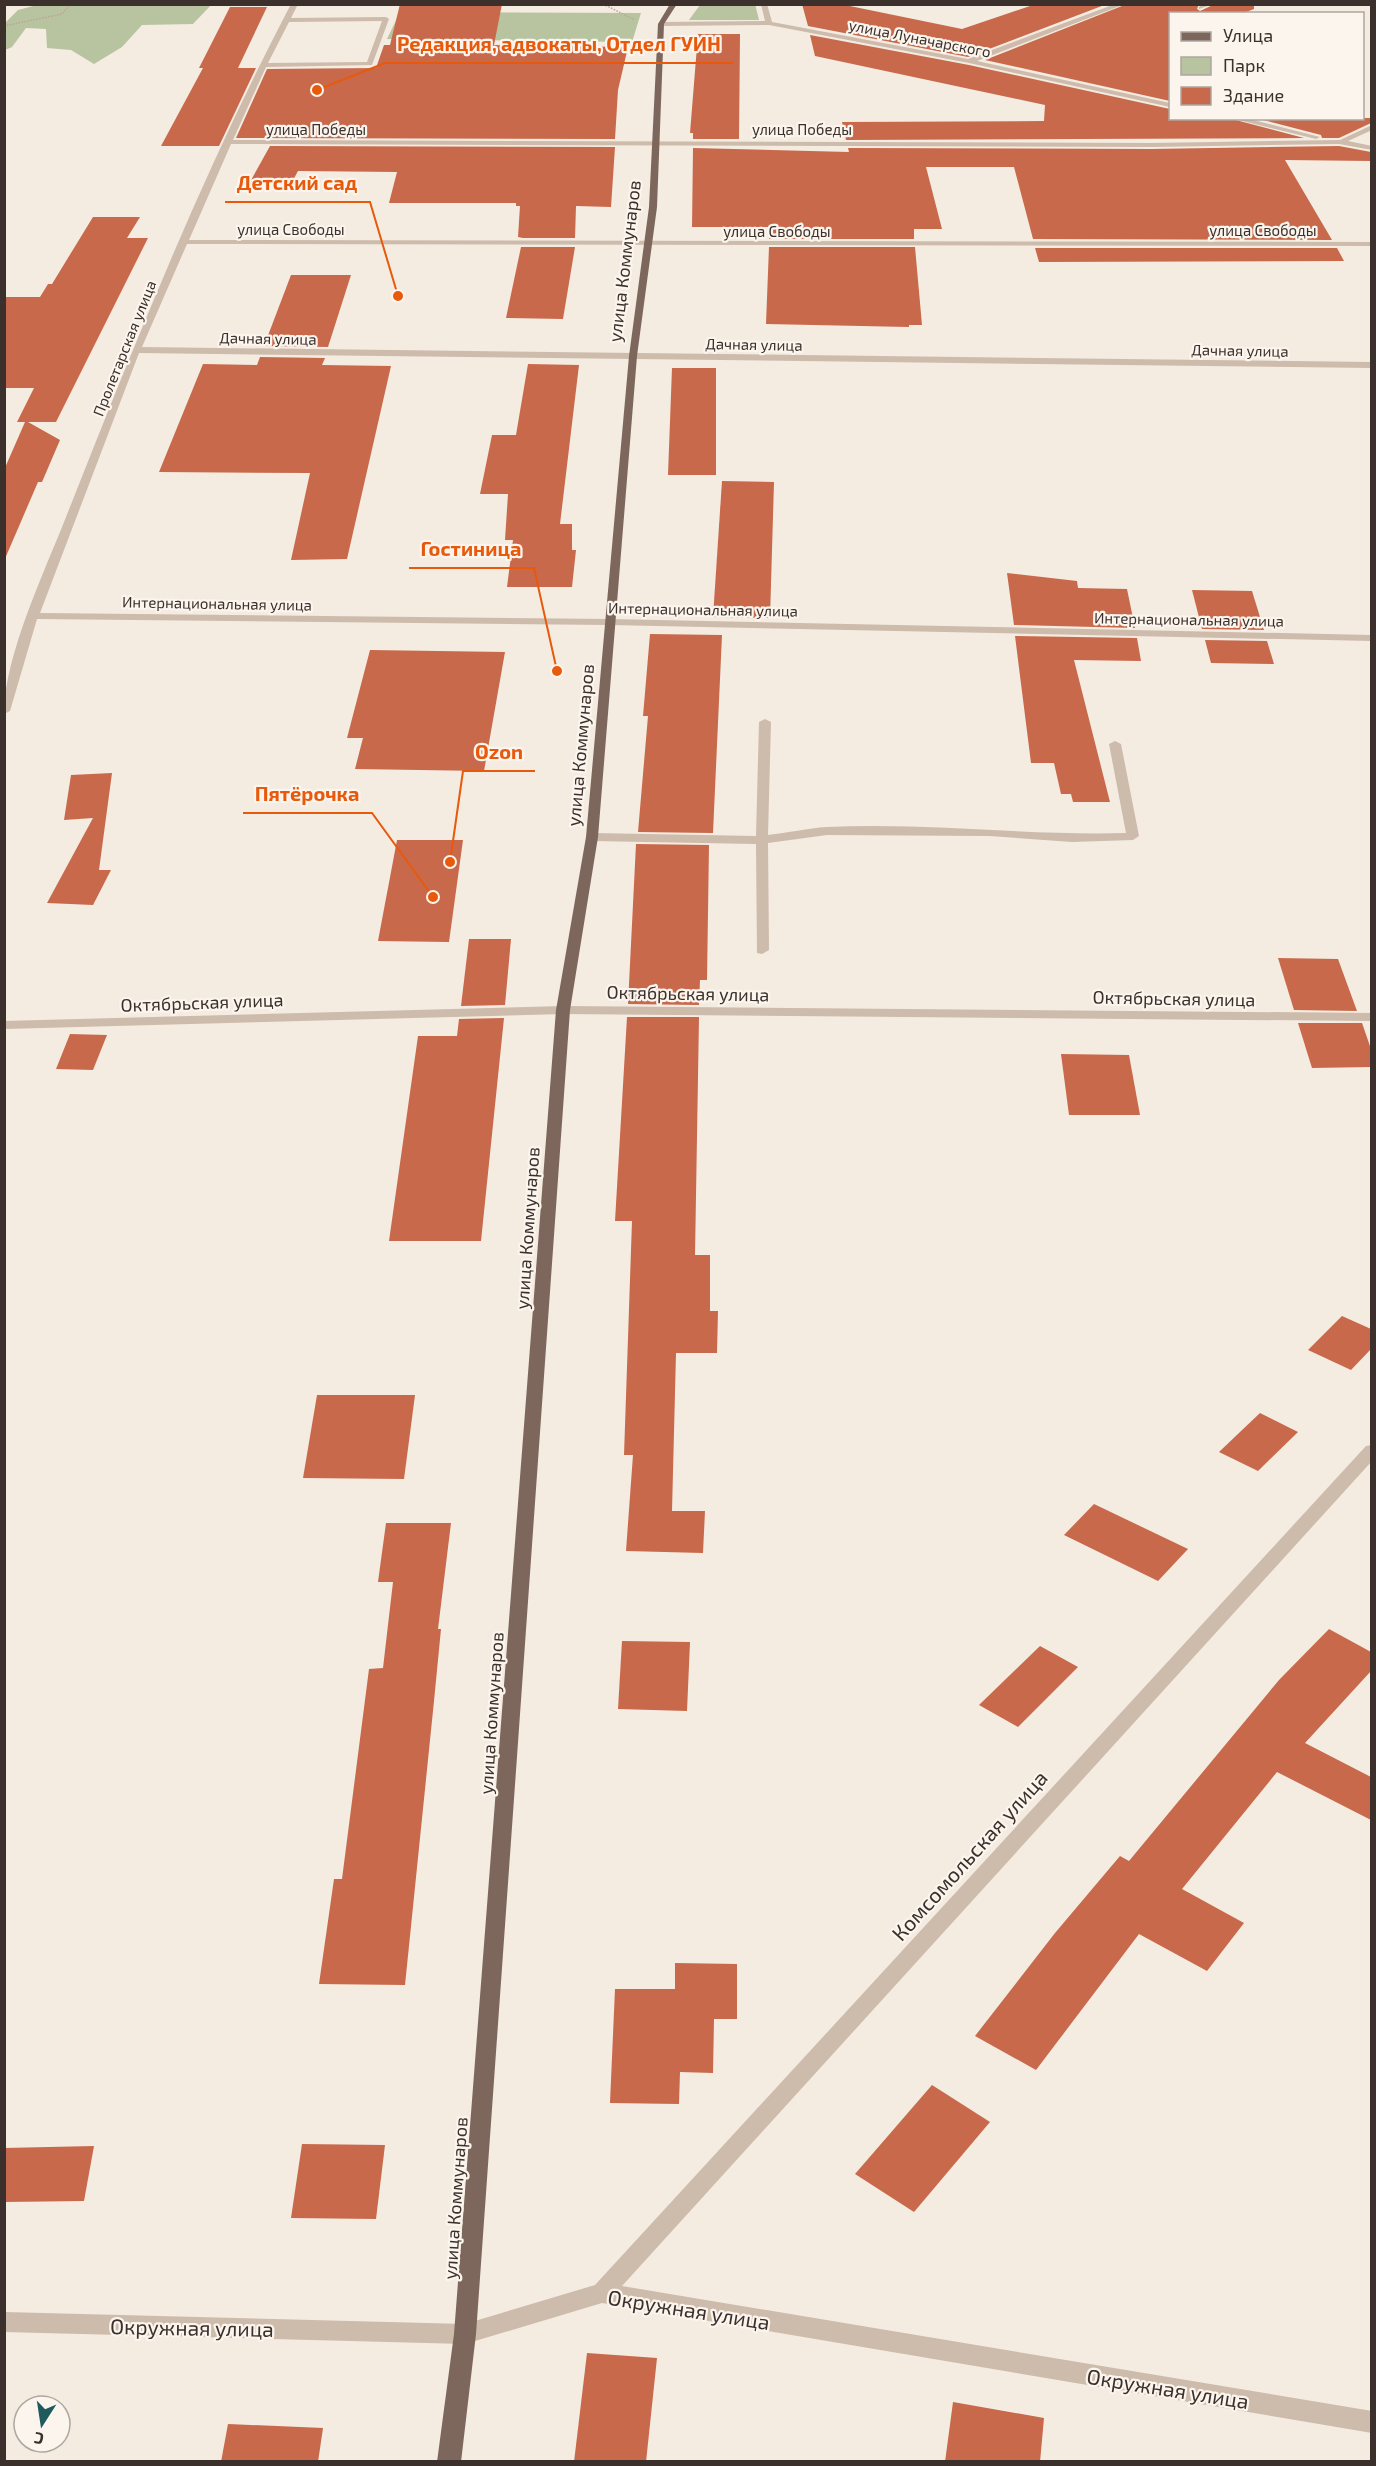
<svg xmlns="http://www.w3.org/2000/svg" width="1376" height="2466" font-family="'Exo 2',sans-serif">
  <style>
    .green { fill: #b8c4a0 }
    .building { fill: #c8694b }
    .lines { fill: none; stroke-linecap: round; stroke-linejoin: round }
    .path { stroke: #b9a596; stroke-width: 1.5; stroke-dasharray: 1.5 1.5; stroke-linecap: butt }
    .minor { fill: #cdbbac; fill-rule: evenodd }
    .major { fill: #7d675c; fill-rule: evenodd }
    .labels { text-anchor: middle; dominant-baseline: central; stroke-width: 4.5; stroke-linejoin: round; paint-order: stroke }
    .far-street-label { font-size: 15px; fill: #3b302b; stroke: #fbf5ee }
    .street-label { font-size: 18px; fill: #3b302b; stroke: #fbf5ee }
    .near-street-label { font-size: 21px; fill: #3b302b; stroke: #fbf5ee }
    .leader { fill: none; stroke: #e8590c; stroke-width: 2 }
    .callout-dot { fill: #e8590c; stroke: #fbf5ee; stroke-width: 2 }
    .callout-label { font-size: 20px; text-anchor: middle; font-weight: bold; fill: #e8590c; stroke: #fbf5ee; stroke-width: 4.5; stroke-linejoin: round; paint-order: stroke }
  </style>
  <rect width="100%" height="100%" fill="#f4ebe1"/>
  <g class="green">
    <path d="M41,4H211V5L193,24L142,25L122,47L94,64L71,50L47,48L46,29L26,28L12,47L5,50V23L18,10Z"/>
    <path d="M755,4L759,20H689L700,5Z"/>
    <path d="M400,12L641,13L632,42L387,39Z"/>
  </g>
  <g class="building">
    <path d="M400,4H502L494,45L628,47L618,90L615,139L236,138L267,69L376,68L384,45H390Z"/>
    <path d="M802,4H840L962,29L1036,4H1107L968,57L808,26Z"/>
    <path d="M1127,4H1199L1197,9L1200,11L1215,4H1254V9L1241,14H1170V101L985,60Z"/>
    <path d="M230,7H267L238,68H256L219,146H161L203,68H199Z"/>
    <path d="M698,34H740L739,139H693V133H690Z"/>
    <path d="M810,35L969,65L1170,109V118H1228L1304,138L846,140L842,122L1044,121L1045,105L815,56Z"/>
    <path d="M1256,118H1371V123L1339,138H1322L1321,135Z"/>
    <path d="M270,146L615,147L611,207L576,206L575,238H523L518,237L520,206H516V203H389L397,172L298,171L292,182H250Z"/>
    <path d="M1339,146L1371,152V161L1285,160L1332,240L1033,239L1014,167H926L942,229H914V239H769L770,227H692L693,148L849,152L848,148L1152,149Z"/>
    <path d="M93,217H140L127,238H148L56,422H28L60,440L42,482H38L4,561V470L25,422H17L34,388H4V297H40L48,284H52Z"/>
    <path d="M521,247H575L563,319L506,318Z"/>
    <path d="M769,247H915L922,325H909V327L766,324Z"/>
    <path d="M1035,248H1337L1344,261L1039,262Z"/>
    <path d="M291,275H351L328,347L264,346Z"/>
    <path d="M260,357L325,358L322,365L391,366L347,559L291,560L310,473L159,472L203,364L257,365Z"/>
    <path d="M528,364L579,365L560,524H572V550H576L572,587H507L513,540H505L508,494H480L492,435H516Z"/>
    <path d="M672,368H716V475H668Z"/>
    <path d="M722,481L774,482L770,618L713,617Z"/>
    <path d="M1007,573L1077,581L1078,588L1127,589L1135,628L1014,625Z"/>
    <path d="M1192,590L1252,591L1264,630L1202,629Z"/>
    <path d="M650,634L722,635L713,833L638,832L648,716H643Z"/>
    <path d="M1015,636L1137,638L1141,661L1074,660L1110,802H1073L1071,794H1061L1054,763H1031Z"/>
    <path d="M1205,640L1267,641L1274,664L1211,663Z"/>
    <path d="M370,650L505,652L484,771L355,769L363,738H347Z"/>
    <path d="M112,773L99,870H111L93,905L47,903L93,818L64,820L71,775Z"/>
    <path d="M397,840H463L449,942L378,941Z"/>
    <path d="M636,844L709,845L707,980H700L699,1005L628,1004Z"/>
    <path d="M469,939H511L505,1005L461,1006Z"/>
    <path d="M1278,958L1338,959L1357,1011L1294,1010Z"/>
    <path d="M627,1017H699L695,1255H710V1311H718L717,1353H676L672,1511H705L703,1553L626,1551L633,1455H624L632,1221H615Z"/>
    <path d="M504,1018L481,1241H389L418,1036H457L459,1019Z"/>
    <path d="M1298,1023H1362L1371,1049V1067L1312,1068Z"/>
    <path d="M70,1034L107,1035L93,1070L56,1069Z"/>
    <path d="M1061,1054L1129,1055L1140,1115H1069Z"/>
    <path d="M1342,1316L1371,1329V1349L1351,1370L1308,1350Z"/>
    <path d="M317,1395H415L404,1479L303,1478Z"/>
    <path d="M1260,1413L1298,1432L1258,1471L1219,1452Z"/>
    <path d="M1094,1504L1188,1549L1158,1581L1064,1535Z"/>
    <path d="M386,1523H451L438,1629H441L434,1701L405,1985L319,1984L334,1879H342L369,1669L383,1668L393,1582H378Z"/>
    <path d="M1329,1629L1371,1652V1671L1305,1743L1371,1777V1820L1277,1772L1182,1889L1244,1923L1207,1971L1139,1934L1036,2070L975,2036L1055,1933L1120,1856L1129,1861L1279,1680Z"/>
    <path d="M622,1641L690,1642L687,1711L618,1709Z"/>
    <path d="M1040,1646L1078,1667L1018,1727L979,1705Z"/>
    <path d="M675,1963L737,1964V2019H714L713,2073L680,2072L679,2104L610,2103L615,1989H675Z"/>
    <path d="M932,2085L990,2122L914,2212L855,2174Z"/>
    <path d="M302,2144L385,2145L376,2219L291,2218Z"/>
    <path d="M94,2146L84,2201L4,2202V2148Z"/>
    <path d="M587,2353L657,2358L646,2462H574Z"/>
    <path d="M953,2402L1044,2418L1040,2462H945Z"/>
    <path d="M228,2424L323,2428L318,2462H221Z"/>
  </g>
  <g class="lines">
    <g class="path">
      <path d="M603,4L635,20"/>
      <path d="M4,26L62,14L70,4"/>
    </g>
    <g class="minor">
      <path d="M291,4H298L291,18L386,17L389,19L372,65L266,67L233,140L1152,143L1340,140L1372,125V130L1348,141L1372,146V150L1339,144L1152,147L231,144L189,240L1372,242V246L187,244L142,347L1372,362V368L139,353L40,613L610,619L1372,635V641L610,625L37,619L10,711L4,714C4,655 46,569 68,512C136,340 205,168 291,4ZM382,21L367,62L268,63L289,22Z"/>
      <path d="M761,4H767L772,22L968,59L1115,4H1125L977,61L1170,103V107L969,63L769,25L661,26L658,24L661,22L765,21Z"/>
      <path d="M1203,4H1213L1199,9V7Z"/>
      <path d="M1230,118H1245L1320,137L1316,139Z"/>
      <path d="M765,719L771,722L768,835C788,833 808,828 827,827C927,822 1027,836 1126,833L1109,744L1115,741L1121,744L1139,836L1133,840L1072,842L989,836L827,835L768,843L769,950L762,954L757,953L756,844L592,841L586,837L592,833L756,836L759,722Z"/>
      <path d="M563,1006L1372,1013V1021L563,1014L4,1029V1021Z"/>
      <path d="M1372,1445V1461L622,2286L1372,2411V2433L602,2303L465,2344L4,2332V2312L465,2324L595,2285L1366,1446Z"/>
    </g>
    <path class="major" d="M670,4H677L664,24L657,207L637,356L598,837L570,1010L476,2334L461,2462H437L454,2334L556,1010L586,837L629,356L649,207L658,24Z"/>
  </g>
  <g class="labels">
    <g class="far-street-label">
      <text transform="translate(920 38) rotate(11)">улица Луначарского</text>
      <text x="316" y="129">улица Победы</text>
      <text x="802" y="129">улица Победы</text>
      <text x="291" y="229">улица Свободы</text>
      <text x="1263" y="230">улица Свободы</text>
      <text x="777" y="231">улица Свободы</text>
      <text transform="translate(268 338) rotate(1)">Дачная улица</text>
      <text transform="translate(754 344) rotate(1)">Дачная улица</text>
      <text transform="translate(124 348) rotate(-68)">Пролетарская улица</text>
      <text transform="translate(1240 350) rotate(1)">Дачная улица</text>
      <text transform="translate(217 603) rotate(1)">Интернациональная улица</text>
      <text transform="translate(703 609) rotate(1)">Интернациональная улица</text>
      <text transform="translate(1189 619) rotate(1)">Интернациональная улица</text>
    </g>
    <g class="street-label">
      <text transform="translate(624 261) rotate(-83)">улица Коммунаров</text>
      <text transform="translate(580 745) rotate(-85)">улица Коммунаров</text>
      <text transform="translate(688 993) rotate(1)">Октябрьская улица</text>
      <text transform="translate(1174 998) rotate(1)">Октябрьская улица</text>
      <text transform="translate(202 1002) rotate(-2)">Октябрьская улица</text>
      <text transform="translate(527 1228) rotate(-86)">улица Коммунаров</text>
      <text transform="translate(491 1713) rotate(-86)">улица Коммунаров</text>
      <text transform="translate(455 2198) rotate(-86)">улица Коммунаров</text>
    </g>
    <g class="near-street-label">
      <text transform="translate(969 1855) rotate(-48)">Комсомольская улица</text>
      <text transform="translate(689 2309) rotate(9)">Окружная улица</text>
      <text transform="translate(192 2327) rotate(1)">Окружная улица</text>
      <text transform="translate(1168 2388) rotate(9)">Окружная улица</text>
    </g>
  </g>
  <path class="leader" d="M317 90L385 63H733M398 296L370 202H225M557 671L534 568H409M450 862L463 771H535M433 897L372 813H243"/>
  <g class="callout-dot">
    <circle cx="317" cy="90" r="6"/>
    <circle cx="398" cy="296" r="6"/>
    <circle cx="557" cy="671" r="6"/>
    <circle cx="450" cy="862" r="6"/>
    <circle cx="433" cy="897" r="6"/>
  </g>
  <g class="callout-label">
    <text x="559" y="51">Редакция, адвокаты, Отдел ГУИН</text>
    <text x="297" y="190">Детский сад</text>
    <text x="471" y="556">Гостиница</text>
    <text x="499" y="759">Ozon</text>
    <text x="307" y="801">Пятёрочка</text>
  </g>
  <rect width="1376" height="2466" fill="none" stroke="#3b302b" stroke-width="12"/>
  <rect x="1169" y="12" width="195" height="108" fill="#fbf5ee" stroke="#aea6a0" stroke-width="1.5"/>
  <rect x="1181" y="32" width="30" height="9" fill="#7d675c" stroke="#aea6a0" stroke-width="1.5"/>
  <text x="1223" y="42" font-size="18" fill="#3b302b">Улица</text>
  <rect x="1181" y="57" width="30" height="18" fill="#b8c4a0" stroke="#aea6a0" stroke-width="1.5"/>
  <text x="1223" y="72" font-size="18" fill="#3b302b">Парк</text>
  <rect x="1181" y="87" width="30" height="18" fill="#c8694b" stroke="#aea6a0" stroke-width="1.5"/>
  <text x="1223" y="102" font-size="18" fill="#3b302b">Здание</text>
  <g transform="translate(42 2424) rotate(192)"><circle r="28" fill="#fbf5ee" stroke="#aea6a0" stroke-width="1.5"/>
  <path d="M0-4.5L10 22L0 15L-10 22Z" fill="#1f5a5e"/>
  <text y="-9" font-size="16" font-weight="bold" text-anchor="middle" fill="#3b302b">С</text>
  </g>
</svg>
